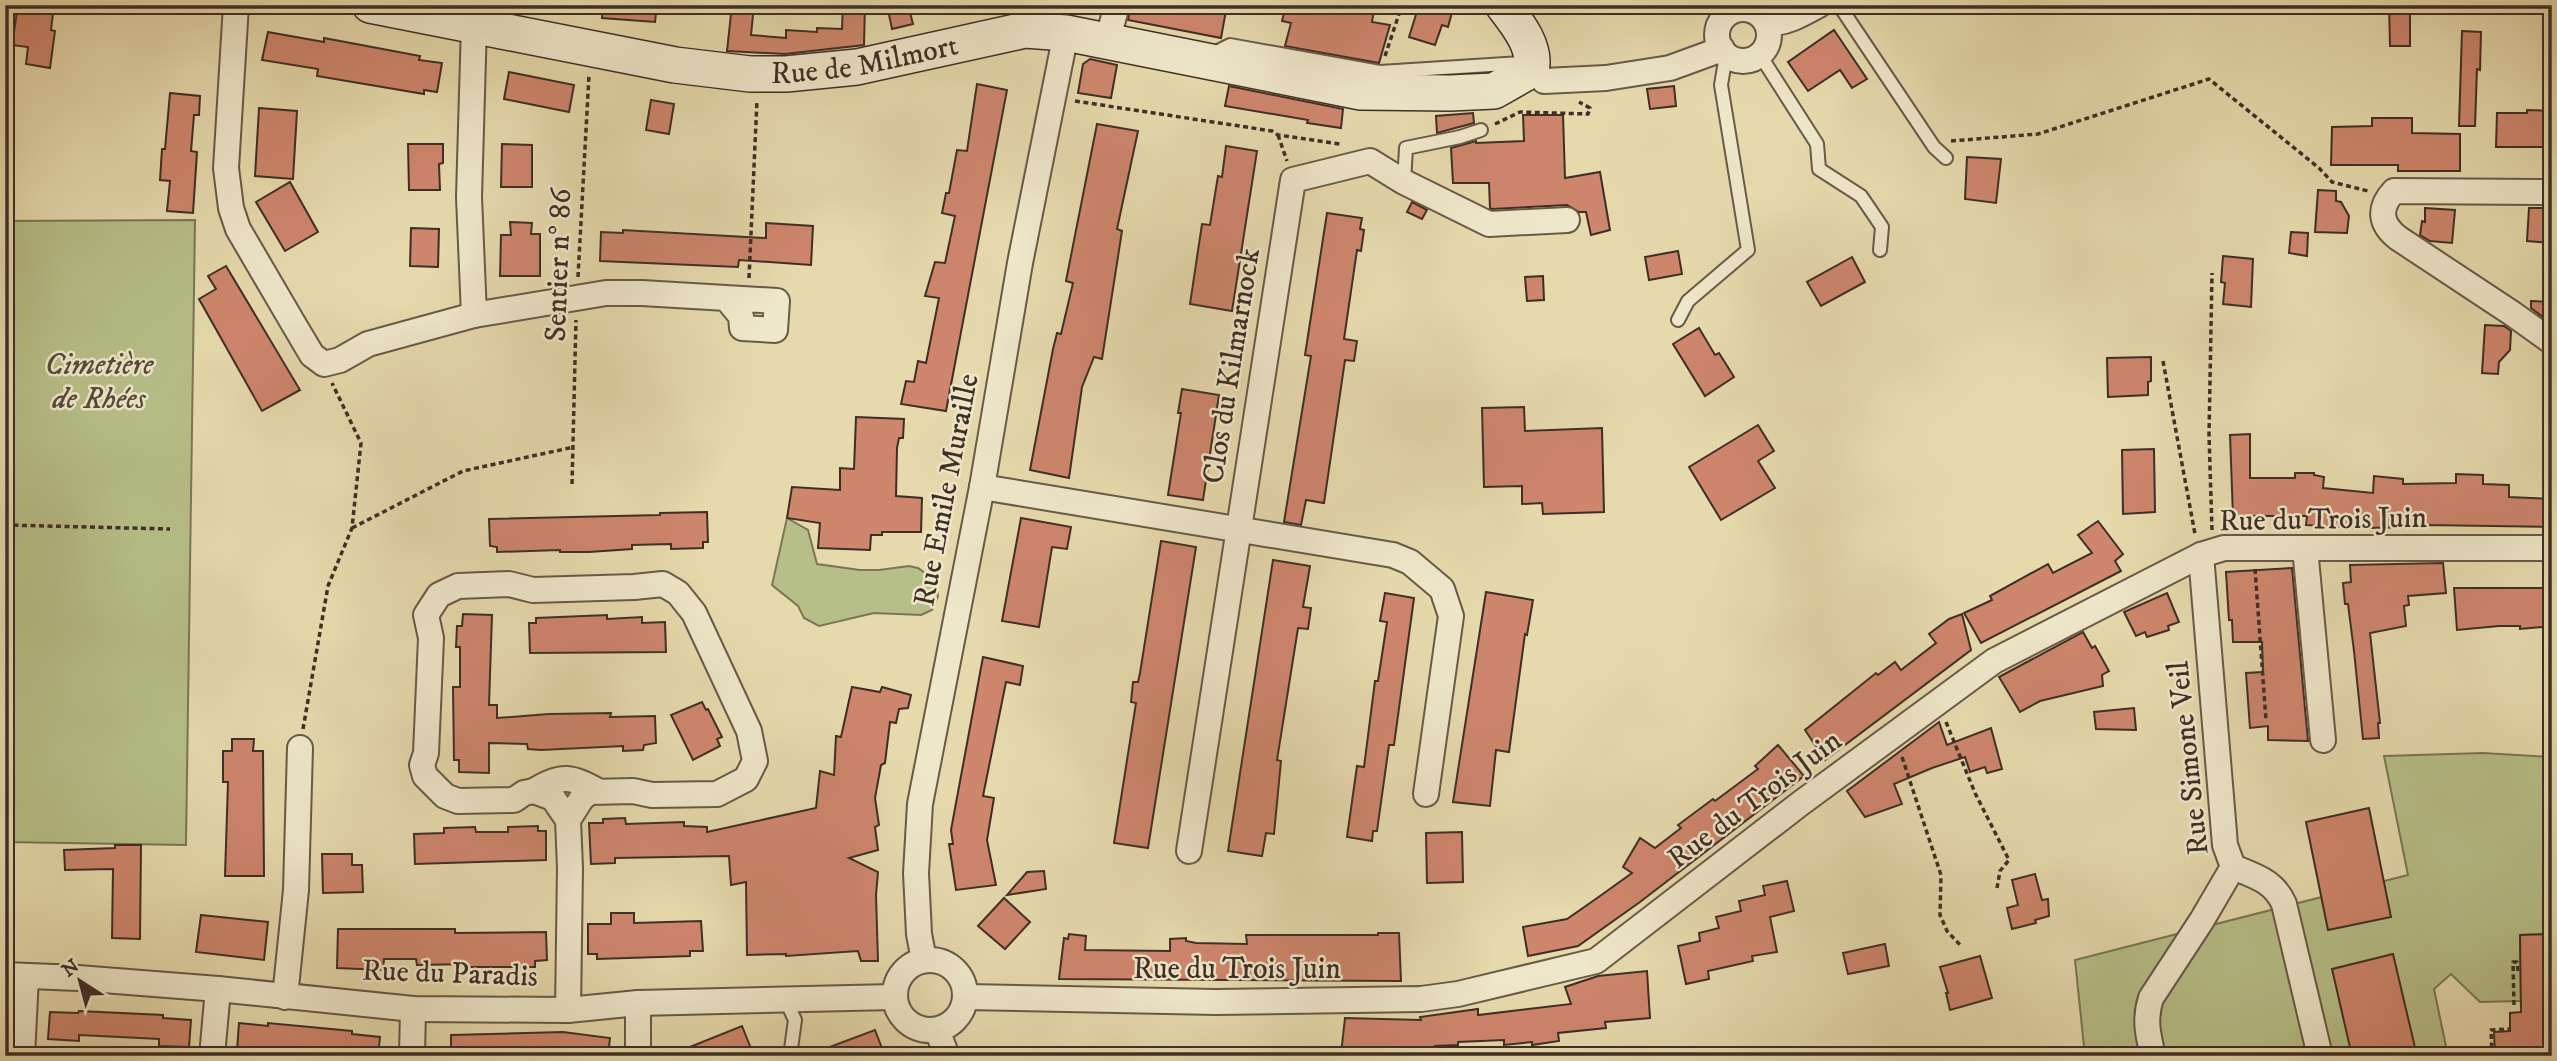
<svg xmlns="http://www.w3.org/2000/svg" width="2557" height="1061" font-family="'IM FELL DW Pica',serif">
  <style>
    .green { fill: #b7bf88; stroke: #7b7657; stroke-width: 2 }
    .building { fill: #ce866d; stroke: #3f2e26; stroke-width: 2 }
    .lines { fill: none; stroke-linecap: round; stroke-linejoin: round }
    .lane-casing { stroke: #695948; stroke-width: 16 }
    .street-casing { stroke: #695948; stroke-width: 28 }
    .secondary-casing { stroke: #3f2e26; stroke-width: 38 }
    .path { stroke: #3f2e26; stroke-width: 3.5; stroke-dasharray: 5 3.5; stroke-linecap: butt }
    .lane { stroke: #efe7ca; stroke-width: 12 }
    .street { stroke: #efe7ca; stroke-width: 24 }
    .secondary { stroke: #efe7ca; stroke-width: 35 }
    .labels { text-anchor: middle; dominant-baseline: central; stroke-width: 5; stroke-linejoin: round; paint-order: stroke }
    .street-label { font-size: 30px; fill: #3f2e26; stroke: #efe7ca }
    .park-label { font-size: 30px; font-style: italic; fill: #574b3a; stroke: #efe7ca }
  </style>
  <rect width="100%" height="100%" fill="#e6daad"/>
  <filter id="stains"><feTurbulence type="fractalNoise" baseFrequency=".00286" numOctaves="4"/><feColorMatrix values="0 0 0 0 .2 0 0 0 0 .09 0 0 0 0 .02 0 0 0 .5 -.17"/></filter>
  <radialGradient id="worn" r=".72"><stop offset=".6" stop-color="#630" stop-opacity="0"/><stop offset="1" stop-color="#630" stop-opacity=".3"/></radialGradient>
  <g class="green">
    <path d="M195,220L186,845L5,842V221Z"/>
    <path d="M787,518L808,530L817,564L860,570H879L909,566L918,568L932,578L937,588L938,596L932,610L921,615L874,613L819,626L804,618L798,606L772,585Z"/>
    <path d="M2483,753L2552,757V934L2520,935L2521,1001L2480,1002L2451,974L2434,989L2448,1056H2085L2075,960L2408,875L2384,756Z"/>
  </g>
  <g class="building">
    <path d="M18,5H54L51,30L55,31L50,68L26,64L28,47L12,45Z"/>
    <path d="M603,5H657L655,22L602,18Z"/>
    <path d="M732,5H754L751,35L786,38V30L817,32V28L842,29L843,5H865L864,45L785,54L727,51Z"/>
    <path d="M887,5H908L913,24L892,29Z"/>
    <path d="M1131,5H1227L1221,38L1128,20Z"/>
    <path d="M1286,5H1375L1372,22L1390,25L1379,63L1285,46L1291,23L1282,21Z"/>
    <path d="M1419,5H1454L1448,27L1442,25L1435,45L1409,37Z"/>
    <path d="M2389,5H2407V13L2410,12V46H2390Z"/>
    <path d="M1834,30L1867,79L1852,88L1840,70L1808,91L1788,62Z"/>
    <path d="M2462,31L2481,32L2480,70L2477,69L2475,126H2459Z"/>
    <path d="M268,32L324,42V38L420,56L419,60L442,63L437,92L424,90V94L317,76L318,69L262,60Z"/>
    <path d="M1090,59L1117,65L1111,98L1078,93L1083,64Z"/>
    <path d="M509,72L574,85L569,112L504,99Z"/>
    <path d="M977,84L1007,90L946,411L901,404L906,381L914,382L918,361L926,363L939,298L925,296L935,262L945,263L955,216L942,213L946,193H949L957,150L967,151Z"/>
    <path d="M1229,86L1343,109L1341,128L1307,123L1308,120L1225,106Z"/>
    <path d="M1674,86L1676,106L1650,109L1647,89Z"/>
    <path d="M170,93L200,96L199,115H194L191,151L197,152L193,213L167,211L170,181L160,180L162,149H165Z"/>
    <path d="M651,100L674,104L669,134L646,130Z"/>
    <path d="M259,108L297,111L293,179L255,176Z"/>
    <path d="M2527,110L2552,111V147H2496L2497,113H2527Z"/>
    <path d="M1473,113L1474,123L1437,133L1436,116Z"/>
    <path d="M1523,115H1563L1565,178L1600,172L1610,230L1591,235L1586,212H1579L1567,205L1492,209L1490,208L1489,183H1453L1451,148L1476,141V143L1524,141Z"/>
    <path d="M2372,118H2412V133L2460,134V171H2398V165H2331L2332,127L2372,126Z"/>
    <path d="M1097,124L1138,131L1117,229L1122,231L1102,359L1094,357L1082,387L1069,478L1030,470L1053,349L1057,333L1061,334L1073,283L1066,281Z"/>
    <path d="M408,144H443V163L439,164L440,190H409Z"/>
    <path d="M502,144L532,145V187H501Z"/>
    <path d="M1226,146L1257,151L1232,311L1190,304L1202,224L1210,225L1218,176L1222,177Z"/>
    <path d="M1967,157L2001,159L1996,203L1965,199Z"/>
    <path d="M290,182L318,232L285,251L256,202Z"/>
    <path d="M2318,190L2336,191V201L2341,202L2349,216L2347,233L2315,232Z"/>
    <path d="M1412,202L1427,210L1422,219L1407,212Z"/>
    <path d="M2425,208L2455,210L2452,243L2430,241L2420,235L2422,221L2425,222Z"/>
    <path d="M2529,208H2552V243L2527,241Z"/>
    <path d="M1327,213L1362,218L1360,229L1364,230L1361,251L1357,250L1344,339L1357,341L1354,361L1345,360L1324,503L1306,500L1301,525L1284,522L1311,356L1305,355Z"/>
    <path d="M510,222L532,223L531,234H540V276H500L501,235H511Z"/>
    <path d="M766,223L813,226L811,265L739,260L738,267L600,261L601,232L623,233V230L766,238Z"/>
    <path d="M411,228L439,229L438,267L410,266Z"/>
    <path d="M2291,232L2308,233L2307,256L2289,253Z"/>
    <path d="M1678,251L1682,274L1649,280L1645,257Z"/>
    <path d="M2223,256L2253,259L2251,307L2223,304L2225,283L2221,282Z"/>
    <path d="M1852,257L1865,282L1821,306L1807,282Z"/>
    <path d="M226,266L300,390L262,411L199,299L216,289L208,276Z"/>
    <path d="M1543,276L1544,300L1527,301L1525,277Z"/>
    <path d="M2531,301L2552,302V324L2531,308Z"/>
    <path d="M2485,325L2504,326L2511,331L2510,350L2499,362L2498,374L2482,373Z"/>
    <path d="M1699,328L1715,355L1719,353L1734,377L1705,396L1673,344Z"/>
    <path d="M2151,357V381L2148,382V395L2108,397L2107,358Z"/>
    <path d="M1182,389L1219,395L1203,500L1168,495L1181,413H1178Z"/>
    <path d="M1524,407L1525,431L1602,428L1604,512L1543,514L1542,503L1522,504V486L1484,487L1482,408Z"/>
    <path d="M856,417L904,419L903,438H899L897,448L896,496L922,498L921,532H882V535H871L870,550L818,548L820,523L787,518L792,487L840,490V468L854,469Z"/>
    <path d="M1758,425L1774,451L1758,461L1775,488L1721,520L1689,467Z"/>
    <path d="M2250,434V478H2295V473H2314V475L2324,477L2323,488L2373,493L2374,476L2403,479V484L2456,483V474L2483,475V484L2509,485V497L2552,499V527L2424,525V527L2362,528L2306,525L2307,516H2233L2230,435Z"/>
    <path d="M2154,449L2155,512L2123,514L2122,450Z"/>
    <path d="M707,512L708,542H703V548L671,549V544L632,545V549L589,552H560V550L497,552V547L490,546L489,519L660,515V513Z"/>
    <path d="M1021,518L1071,527L1067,549L1052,547L1039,627L1002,621Z"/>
    <path d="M2098,521L2123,554L2115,561L2121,571L1981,643L1964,613L1992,600L1990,596L2048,564L2053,573L2092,553L2078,535Z"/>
    <path d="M1161,541L1196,547L1148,848L1114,843L1136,703L1131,702L1133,682H1138L1140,673Z"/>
    <path d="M1273,560L1310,566L1303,607L1311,608L1308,629L1298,628L1277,760L1281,761L1274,834L1266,833L1262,856L1228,851Z"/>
    <path d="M2443,563L2446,593L2408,596L2409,605L2404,606L2406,626L2370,633L2380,723H2378L2379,738L2363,739L2354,651L2348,604H2345L2343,583L2351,582L2350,565Z"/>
    <path d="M2292,568L2308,741L2268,740V726L2250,728L2246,673L2263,672L2262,642H2233L2232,620H2229L2226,572Z"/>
    <path d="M2454,588H2552V626L2520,629V626H2499L2457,630Z"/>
    <path d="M1486,592L1533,600L1527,635L1525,634L1509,752L1496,750L1490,806L1453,802Z"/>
    <path d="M1385,593L1414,598L1394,745H1389L1377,831H1373L1372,841L1347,837L1357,766L1364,767L1375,681H1378L1387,622L1380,621Z"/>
    <path d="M2167,593L2179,622L2168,626L2169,630L2147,637L2145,632L2136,636L2124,612Z"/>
    <path d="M463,614L492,615L489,705H497V718L549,714L611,713L610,717L655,716L656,743L644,745L643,750L623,751V746L541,750L528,749L527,744L489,743V773L459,772V760H454L453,687H460V647H456L457,626H462Z"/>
    <path d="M1962,614L1971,650L1825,760L1805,730L1876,673L1878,675L1895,662L1901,670L1936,643L1929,634L1949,619Z"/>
    <path d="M607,615V619L642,617V623L665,622L666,652L530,653L529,623H536V618Z"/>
    <path d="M2083,632L2092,648L2095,646L2109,671L2102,675L2103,686L2040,701L2020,712L1999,677Z"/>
    <path d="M983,657L1023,666L1020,685L1006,682L983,796L994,798L987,840L996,885L956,890L949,844H953L951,830Z"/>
    <path d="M852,687L880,692L882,687L911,695L908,708L899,709L896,723L890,722L885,763L881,765L875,798L879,825L875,827L878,850L849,858L878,872L876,895L878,961H861L858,951L786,956V954L747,955L746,882L731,885L729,856L615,858V863L591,864L589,823H603V819L625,818L626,824L684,822V826L707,827V832L816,808L820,771L834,775L836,736L841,737Z"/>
    <path d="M702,702L706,710L708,709L722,737L717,739L720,746L693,760L671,715Z"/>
    <path d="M2134,708L2136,730L2096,729L2094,712Z"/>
    <path d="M1939,722L1947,745L1991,728L2002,769L1987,773L1985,767L1970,772L1965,757L1932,768L1894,784L1902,804L1865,817L1847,791Z"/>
    <path d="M232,739H254L253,751H263L264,876H225L228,782H223V751H232Z"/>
    <path d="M1778,745L1804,776L1640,902L1578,946L1528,956L1523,927L1567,919L1600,896L1632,873L1623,867L1640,838L1655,848L1681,828L1678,825L1713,799L1715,801L1758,769L1755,766Z"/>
    <path d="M2369,808L2391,917L2328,930L2306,822Z"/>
    <path d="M538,826V831H546V860L415,864L414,834L444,833V828L475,827L476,832H508V827Z"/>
    <path d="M1462,832L1463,882L1427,883L1426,833Z"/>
    <path d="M115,845H141L140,939L112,938L113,869L65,870L64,850L115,848Z"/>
    <path d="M322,854H352V865H362L363,892L323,893Z"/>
    <path d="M1044,871L1046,889L1007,895L1027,872Z"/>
    <path d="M2035,874L2042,900L2048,899L2049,916L2035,920L2036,923L2012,929L2007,908L2018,905L2012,880Z"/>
    <path d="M1787,881L1794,911L1770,917L1777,952L1752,956L1753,961L1708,971L1709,979L1686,984L1678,946L1700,941L1699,933L1719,928L1716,917L1741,911L1739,901L1765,895L1763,886Z"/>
    <path d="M1004,898L1030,922L1005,949L978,926Z"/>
    <path d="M611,913H634V923L701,921L703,951H690V956L597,959V954H588V924H611Z"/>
    <path d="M201,915L268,922L264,960L196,952Z"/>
    <path d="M338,929H455V933L546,932L547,960L535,961V967H468V964L417,965L416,959H384L383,970L337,968Z"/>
    <path d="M1378,933H1399L1401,981L1059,979L1064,938L1068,939L1069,934L1086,936L1085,950L1170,951V939L1186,938V941L1196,943L1247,944L1246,935H1378Z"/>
    <path d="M2552,934V1056H2495L2494,1032L2510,1031V1013L2521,1012L2520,935Z"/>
    <path d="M1885,944L1889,966L1848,974L1843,953Z"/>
    <path d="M2393,954L2417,1056H2352L2332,969Z"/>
    <path d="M1980,956L1992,998L1950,1010L1946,993H1948L1940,967Z"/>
    <path d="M1647,971L1650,1018L1605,1022L1606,1028L1558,1033L1559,1041L1532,1045V1042L1504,1045V1040L1458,1042V1045L1435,1046L1436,1054H1341L1345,1018L1421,1020L1420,1017L1478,1009V1015L1571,1004L1565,987L1598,976Z"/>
    <path d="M79,1011L163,1015V1018L191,1020L189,1047L159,1046V1039L140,1038L79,1035V1041L48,1039L50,1012L78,1013Z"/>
    <path d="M239,1023L268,1026V1023L352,1031V1034L380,1037L378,1056H349L267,1047L266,1053L237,1051Z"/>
    <path d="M742,1026L754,1056H670V1055Z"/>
    <path d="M875,1030L885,1056H811V1054Z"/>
    <path d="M563,1032L610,1038L608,1056H451V1035Z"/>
  </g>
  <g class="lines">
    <g class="lane-casing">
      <g id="lane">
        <path d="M1839,5L1934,147L1946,158"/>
        <path d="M1212,54L1230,45L1380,72L1521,63"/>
        <path d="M1760,55L1817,144L1819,169L1861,196L1882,227L1880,250"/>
        <path d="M1404,182L1406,148L1460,137L1481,130"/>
        <path d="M1678,320L1688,301L1748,250L1721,85L1726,55"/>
        <path d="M786,1001L795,1020L790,1056"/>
      </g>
    </g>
    <g class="street-casing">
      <g id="street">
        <path d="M236,5L226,168L231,208L238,229L293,323L312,355L324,364L340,360L368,344L474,315L606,293H642L777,301L775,330L742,328L741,316L726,298"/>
        <circle cx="1743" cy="35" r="26"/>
        <path d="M1767,24C1787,23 1801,15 1819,5"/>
        <path d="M1107,42L1117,5"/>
        <path d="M1544,81L1606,78L1670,68L1722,49"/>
        <path d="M2552,192L2394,191C2378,208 2380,224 2398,238L2513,314L2552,342"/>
        <path d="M474,315L469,197L474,24"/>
        <path d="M982,487L1393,555L1410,562L1442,589L1451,616L1426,794"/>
        <path d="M2305,548L2323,740"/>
        <path d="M534,791C562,773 572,777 598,791"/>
        <path d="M1189,851L1293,180L1370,161L1404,182L1489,224L1567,220"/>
        <path d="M2233,867C2255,876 2274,881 2284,904L2320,1056"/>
        <circle cx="930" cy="995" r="35"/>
        <path d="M924,960L919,934L916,873L920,804L982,487L1020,263L1066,33"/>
        <path d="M5,975L78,978L218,989L413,1009L568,1010L638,1003L894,997"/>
        <path d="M285,997L296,890L300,748"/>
        <path d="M966,997L1216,1002L1421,999L1458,994L1596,961L1801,803L1994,661L2201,555L2224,548H2552"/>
        <path d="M568,1010L570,868L568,820L582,798L590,792L633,791L652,795L717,794L746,779L755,761L749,731L694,613L678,593L663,584L634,587L533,590L509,584L458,586L439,595L426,615L431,638L426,753L422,765L425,776L445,796L458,801L514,800L524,793L534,791L553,798L568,820"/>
        <path d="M937,1030L947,1056"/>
        <path d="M22,1056L26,977"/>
        <path d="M212,1056L218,989"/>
        <path d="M412,1056L413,1009"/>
        <path d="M638,1056V1003"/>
        <path d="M2153,1056C2148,1035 2144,1019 2151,998L2202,920L2233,867L2225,845L2201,555"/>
      </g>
    </g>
    <g class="secondary-casing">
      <g id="secondary">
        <path id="s1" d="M370,5L675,65L750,74H786L857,67L1025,30L1066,33L1361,92L1450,93L1494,91L1531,70C1537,47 1516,22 1503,5"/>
      </g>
    </g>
    <g class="path">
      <path d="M1385,56L1402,5"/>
      <path d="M1075,101L1272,131L1278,135L1340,144"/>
      <path d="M1495,124L1520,112L1588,114L1590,108L1579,102"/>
      <path d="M1278,135L1287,161"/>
      <path d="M1951,141L2038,134L2209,79L2319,168L2332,182L2368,191"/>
      <path d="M578,277L589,75"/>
      <path d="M749,278L757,100"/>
      <path d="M2163,361L2195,534"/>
      <path d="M572,484L576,320"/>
      <path d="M5,525L170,529"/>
      <path d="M352,528L463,471L574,447"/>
      <path d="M2212,530L2209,435L2212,273"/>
      <path d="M2255,569L2266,720"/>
      <path d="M1946,722L1975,793L2009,860L2000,871L1997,888"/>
      <path d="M303,729L328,586L352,528L361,443L332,383"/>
      <path d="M1902,757L1941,875L1940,915L1947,931L1962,947"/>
      <path d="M2514,1005L2513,962H2517L2518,971H2520"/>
      <path d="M2492,1056L2491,1030L2510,1029"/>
    </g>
    <use href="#lane" class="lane"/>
    <use href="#street" class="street"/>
    <use href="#secondary" class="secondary"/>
  </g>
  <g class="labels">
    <g class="street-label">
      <text stroke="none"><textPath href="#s1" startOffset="502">Rue de Milmort</textPath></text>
      <text transform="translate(559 265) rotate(-88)">Sentier n° 86</text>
      <text transform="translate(1232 366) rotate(-81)">Clos du Kilmarnock</text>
      <text transform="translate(947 490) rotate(-79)">Rue Emile Muraille</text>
      <text transform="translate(2323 520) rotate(-1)">Rue du Trois Juin</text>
      <text transform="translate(2189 758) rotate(-96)">Rue Simone Veil</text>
      <text transform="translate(1755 800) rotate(-37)">Rue du Trois Juin</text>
      <text x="1237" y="969">Rue du Trois Juin</text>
      <text transform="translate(450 974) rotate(2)">Rue du Paradis</text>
    </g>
    <g class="park-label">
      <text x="99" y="365">Cimetière<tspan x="99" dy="34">de Rhées</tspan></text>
    </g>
  </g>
  <rect width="2557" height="1061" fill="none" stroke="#e6daad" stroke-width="28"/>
  <rect x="7" y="7" width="2543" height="1047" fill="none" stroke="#3f2e26" stroke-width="3.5"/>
  <rect x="14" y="14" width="2529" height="1033" fill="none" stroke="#3f2e26" stroke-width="2"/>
  <g transform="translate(80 981) rotate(324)" stroke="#efe7ca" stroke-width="5" paint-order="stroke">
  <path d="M0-5L12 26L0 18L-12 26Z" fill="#3f2e26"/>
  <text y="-10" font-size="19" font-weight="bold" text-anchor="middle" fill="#3f2e26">N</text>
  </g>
  <rect width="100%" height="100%" filter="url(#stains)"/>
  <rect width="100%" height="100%" fill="url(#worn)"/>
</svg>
